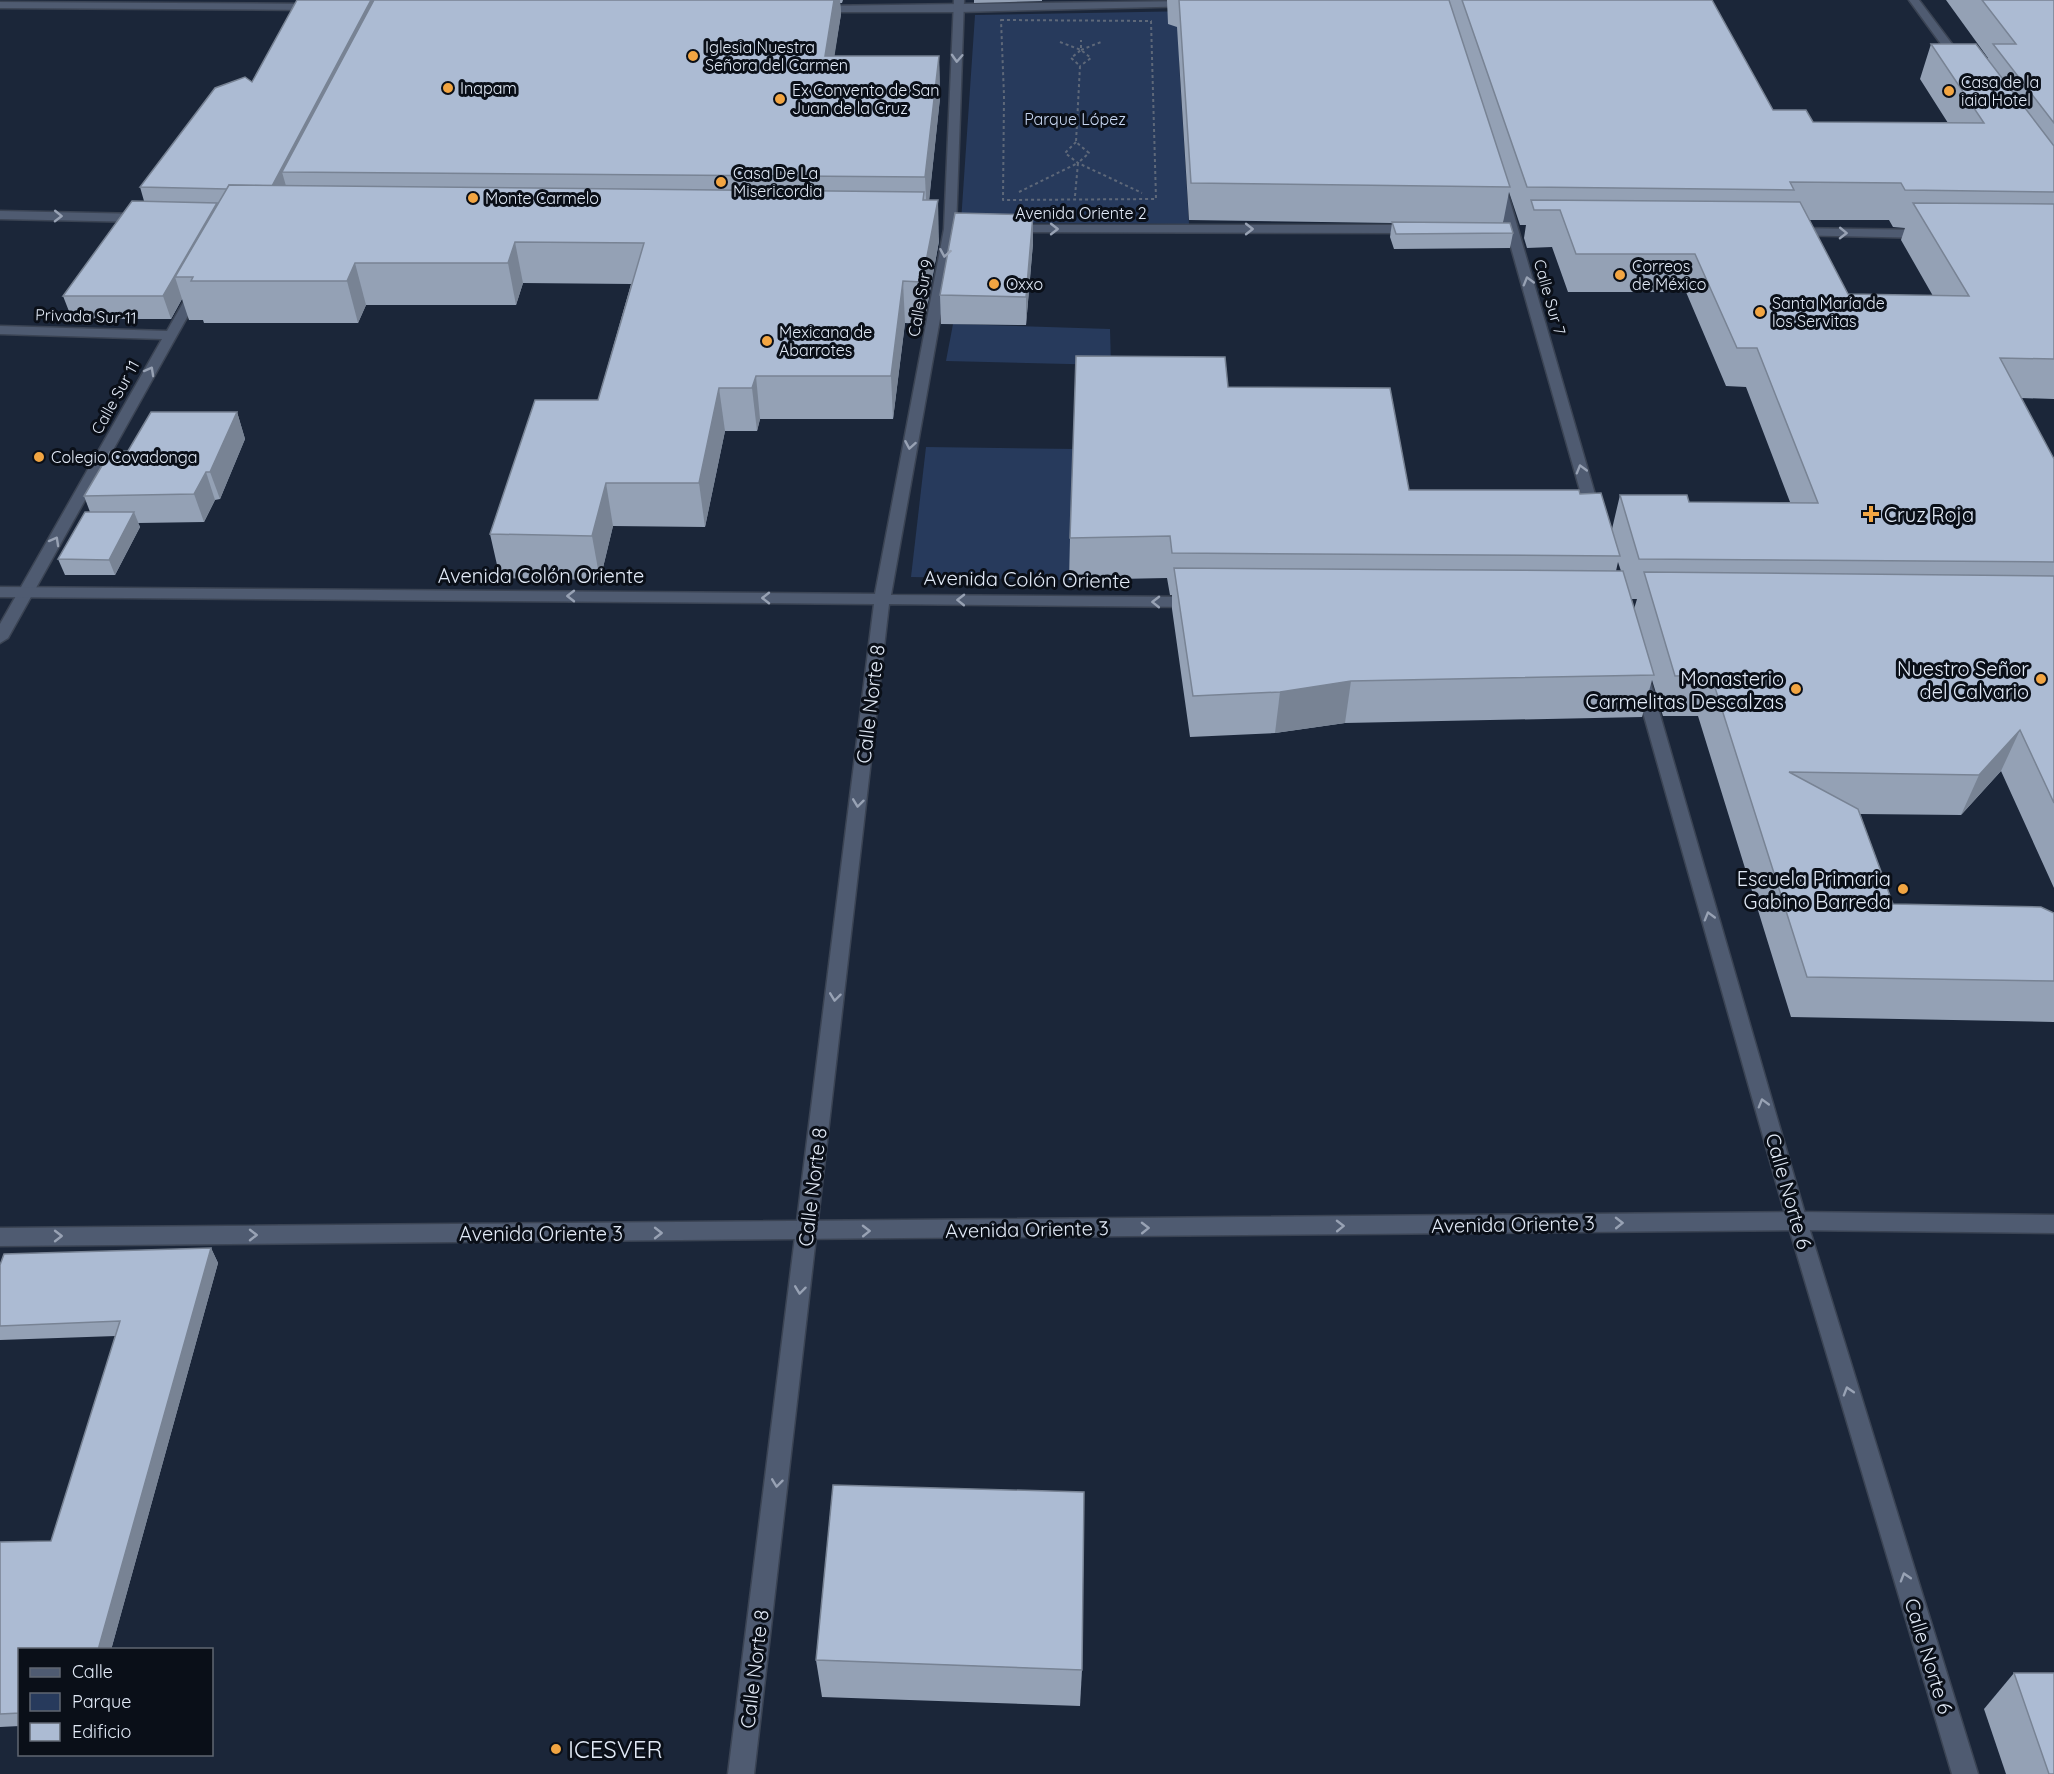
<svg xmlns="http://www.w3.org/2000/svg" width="2054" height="1774" font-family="Quicksand,sans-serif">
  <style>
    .green { fill: #273a5c }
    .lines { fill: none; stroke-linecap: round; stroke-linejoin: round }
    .minor-casing { stroke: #3b4454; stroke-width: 3 }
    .tertiary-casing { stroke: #3b4454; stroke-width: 3 }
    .path { stroke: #5e6879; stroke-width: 2; stroke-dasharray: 3 3; stroke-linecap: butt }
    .minor { fill: #4f5b71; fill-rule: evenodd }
    .tertiary { fill: #4f5b71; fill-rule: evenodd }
    .wall { fill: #94a1b5; fill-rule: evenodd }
    .shaded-wall { fill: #788394 }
    .building { fill: #acbbd3; stroke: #788394; stroke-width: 1.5 }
    .oneway { stroke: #98a2b4 }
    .poi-dot { fill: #f2a542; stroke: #0a0f18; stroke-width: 2 }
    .labels { text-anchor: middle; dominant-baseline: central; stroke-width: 6; stroke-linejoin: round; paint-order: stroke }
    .far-poi-label { font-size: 16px; fill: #e2eaf7; stroke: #0a0f18; text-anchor: start }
    .far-park-label { font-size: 16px; fill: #c9d8f3; stroke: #0a0f18 }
    .far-street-label { font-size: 16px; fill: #e2eaf7; stroke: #0a0f18 }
    .poi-label { font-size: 20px; fill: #e2eaf7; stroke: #0a0f18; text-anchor: end }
    .street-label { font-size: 20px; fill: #e2eaf7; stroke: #0a0f18 }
    .near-poi-label { font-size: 24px; fill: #e2eaf7; stroke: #0a0f18; text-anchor: start }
  </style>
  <rect width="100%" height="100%" fill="#1b2639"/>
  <g class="green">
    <path d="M1195,11L1179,62L1189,224L961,222L975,15Z"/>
    <path d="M953,324L1110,329L1111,365L946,361Z"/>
    <path d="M926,447L1076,449L1069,580L911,577Z"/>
  </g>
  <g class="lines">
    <g class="minor-casing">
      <g id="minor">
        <path d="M1909,0H1919L1967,64L1965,66H1957Z"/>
        <path d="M1193,1L1197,2V6L960,12H818L813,9L818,6Z"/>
        <path d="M0,2L317,4L322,7L317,10L0,8Z"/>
        <path d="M0,211L142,214L148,218L142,222L0,219Z"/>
        <path d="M1010,225H1414L1420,229L1414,233L1006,232V226Z"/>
        <path d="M1793,228L1927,230L1933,234L1927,238L1789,235V229Z"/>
        <path d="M198,283L204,287L8,638L0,643V624L162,339L0,334V326L167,331L192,287Z"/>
        <path d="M1797,1212L2054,1215V1233L1797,1230L0,1246V1228Z"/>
      </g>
    </g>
    <g class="tertiary-casing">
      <g id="tertiary">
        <path d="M954,0H964L956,229L891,595L1194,597L1202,602L1194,607L889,604L754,1774H728L874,604L0,597V587L875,594L944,229Z"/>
        <path d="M1499,180L1505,184L1601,515L1599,518H1589L1587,515L1493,184Z"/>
        <path d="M1641,672L1649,677L1807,1221L1978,1774H1952L1787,1221L1633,677Z"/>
      </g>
    </g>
    <g class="path">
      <path d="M1001,20L1151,21L1156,199L1003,200L1004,96Z"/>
      <path d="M1060,42L1081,50L1091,58L1080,66"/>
      <path d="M1081,50L1101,42"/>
      <path d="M1076,142L1065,153L1078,163L1142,193"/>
      <path d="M1019,192L1078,163"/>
      <path d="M1075,196L1078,163L1089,153L1076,142L1080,66L1071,58L1081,50V40"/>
    </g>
    <use href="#minor" class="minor"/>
    <use href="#tertiary" class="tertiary"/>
  </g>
  <g class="wall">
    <path d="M297,0H843L842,3H840L841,14L834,56H939L940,98L929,200L939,241L924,324L905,323L893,419H760L757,431H725L705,527L613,526L600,580L500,578L490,534L598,400L631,284L523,283L516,305H366L358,323H204L203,320H189L182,299L171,319H72L63,296L144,201L140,187L252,82Z"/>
    <path d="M974,0H1042V1L974,3Z"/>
    <path d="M1167,0H1712L1773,110L1813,122L1948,123L1920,79L1931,44L1988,59V58L1946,0H2054V399L2021,398L2054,459V888L2001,771L1961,815L1860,814L1893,904L2054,913V1022L1791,1017L1698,716H1663L1652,680L1642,717L1345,723L1275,733L1190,737L1172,609V595H1170L1167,578L1069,580L1070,538L1228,387L1409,490L1580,494L1612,529L1620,495L1689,502H1790L1746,387L1726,386L1686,292H1568L1552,247L1527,248L1524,238L1526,225H1520L1509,192L1503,223L1513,233L1510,248L1394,249L1390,237L1392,223L1189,220L1177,27L1168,24ZM1809,220H1889L1893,227L1905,228L1901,240L1933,296L1848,294ZM1618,562L1621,571H1616ZM1631,599H1637L1634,609Z"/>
    <path d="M1033,243L1026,325L941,324L940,295Z"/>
    <path d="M237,412L245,439L220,499L215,500L204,522L138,523L140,527L115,575H65L58,559L90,512L84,496L128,451Z"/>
    <path d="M211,1248L218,1263L111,1650H20V1726L0,1727V1542L51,1541L116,1336L0,1340V1265Z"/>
    <path d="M816,1660L1082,1670L1080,1706L822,1697Z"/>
    <path d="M2014,1673L2054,1774H2006L1984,1709Z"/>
  </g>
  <g class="shaded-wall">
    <path d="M371,0H380L282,172L288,193L270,190Z"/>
    <path d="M834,0H840L841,14L828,98L825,56Z"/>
    <path d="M939,56L940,98L927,220L925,177Z"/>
    <path d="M938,200L939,241L924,324L922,282Z"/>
    <path d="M217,203L224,225L193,277H175L182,299L171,319L163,296Z"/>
    <path d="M1033,215V243L1026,325V297Z"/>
    <path d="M515,242L523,283L516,305L508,263Z"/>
    <path d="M355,263L366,305L358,323L347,281Z"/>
    <path d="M903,281L905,323L893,419L891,376Z"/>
    <path d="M756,376L760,419L757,431L752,388Z"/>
    <path d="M719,388L725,431L705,527L699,483Z"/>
    <path d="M237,412L245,439L220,499L210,472Z"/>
    <path d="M206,472L215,500L204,522L194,494Z"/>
    <path d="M606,483L613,526L600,580L592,536Z"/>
    <path d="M134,512L140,527L115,575L109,560Z"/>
    <path d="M1351,681L1345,723L1275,733L1280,692Z"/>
    <path d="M2020,730L2001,771L1961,815L1979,775Z"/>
    <path d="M211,1248L218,1263L111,1650H98Z"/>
  </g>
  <g class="building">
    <path d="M297,0H371L272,186L229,185L227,189L140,187L215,88L245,77L252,82Z"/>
    <path d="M374,0H834L825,56H939L925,177L282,172Z"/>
    <path d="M1179,0H1449L1510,187L1191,183Z"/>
    <path d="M1462,0H1712L1773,110H1806L1813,122L1984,123L1931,44H1976L2054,146V192L1905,190L1901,183L1790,182L1794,190L1527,187Z"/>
    <path d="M1982,0H2054V123L1993,44H2016Z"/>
    <path d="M229,185L924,192L923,200H938L922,282L903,281L891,376H756L752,388H719L699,483H606L592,536L490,534L535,400H598L644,243L515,242L508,263H355L347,281H191L193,277H175Z"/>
    <path d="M1531,200L1800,202L1848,294L1969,296L1913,203L2054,204V359L2000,358L2054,459V562L1639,559L1620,495H1687L1689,502L1818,503L1757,348H1737L1695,254H1576L1560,210H1534Z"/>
    <path d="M132,201L217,203L163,296H63Z"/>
    <path d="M955,213L1033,215L1026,297L940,295Z"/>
    <path d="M1392,222L1510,223L1513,233L1396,234Z"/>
    <path d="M1076,356L1225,357L1228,387L1390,388L1409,490H1579L1580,494L1601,493L1620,556L1172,553L1170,536L1070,538Z"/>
    <path d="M151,412H237L210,472H206L194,494L84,496L110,452L128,451Z"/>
    <path d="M85,512H134L109,560L58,559Z"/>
    <path d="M1174,568L1623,571L1654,675L1351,681L1280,692L1193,696Z"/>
    <path d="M1644,572L2054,576V803L2020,730L1979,775L1789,772L1858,809L1893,904L2041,907L2054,913V981L1807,977L1711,675L1675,676Z"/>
    <path d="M211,1248L98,1650H20V1713L0,1714V1542L51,1541L120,1321L0,1326V1265L4,1254Z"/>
    <path d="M833,1485L1084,1492L1082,1670L816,1660Z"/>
    <path d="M2014,1673H2054V1774H2049Z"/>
  </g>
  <defs><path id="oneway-chevron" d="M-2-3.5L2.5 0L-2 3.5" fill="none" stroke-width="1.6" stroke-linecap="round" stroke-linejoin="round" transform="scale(1.5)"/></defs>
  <g class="oneway">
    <use href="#oneway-chevron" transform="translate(957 58) rotate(93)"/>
    <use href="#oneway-chevron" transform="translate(58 216) rotate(1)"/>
    <use href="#oneway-chevron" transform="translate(1054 229)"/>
    <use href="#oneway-chevron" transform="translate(1249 229)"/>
    <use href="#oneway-chevron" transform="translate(1843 233) rotate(1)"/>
    <use href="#oneway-chevron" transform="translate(945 253) rotate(100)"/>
    <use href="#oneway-chevron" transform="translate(1528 281) rotate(-106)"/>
    <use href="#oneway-chevron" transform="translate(150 371) rotate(-61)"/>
    <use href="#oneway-chevron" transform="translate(910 445) rotate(100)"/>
    <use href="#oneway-chevron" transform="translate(1581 469) rotate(-106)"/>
    <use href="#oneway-chevron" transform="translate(55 541) rotate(-61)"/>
    <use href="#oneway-chevron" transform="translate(571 596) rotate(-180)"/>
    <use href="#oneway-chevron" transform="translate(766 598) rotate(-180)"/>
    <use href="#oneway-chevron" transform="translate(961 600) rotate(-179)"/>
    <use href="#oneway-chevron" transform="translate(1156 602) rotate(-179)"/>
    <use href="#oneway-chevron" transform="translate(858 803) rotate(97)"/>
    <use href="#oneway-chevron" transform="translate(1709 916) rotate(-106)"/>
    <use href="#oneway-chevron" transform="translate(835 997) rotate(97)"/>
    <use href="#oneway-chevron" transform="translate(1763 1103) rotate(-106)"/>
    <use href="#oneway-chevron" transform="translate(1619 1223) rotate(-1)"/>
    <use href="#oneway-chevron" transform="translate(1340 1226) rotate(-1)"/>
    <use href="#oneway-chevron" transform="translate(1145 1228) rotate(-1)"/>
    <use href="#oneway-chevron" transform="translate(866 1231) rotate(-1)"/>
    <use href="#oneway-chevron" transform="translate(658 1233)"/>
    <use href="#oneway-chevron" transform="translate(253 1235)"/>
    <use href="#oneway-chevron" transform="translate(58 1236)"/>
    <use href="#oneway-chevron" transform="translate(800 1290) rotate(97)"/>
    <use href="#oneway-chevron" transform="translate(1848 1391) rotate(-107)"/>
    <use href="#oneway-chevron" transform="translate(777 1483) rotate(97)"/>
    <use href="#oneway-chevron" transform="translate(1905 1577) rotate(-107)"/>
  </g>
  <g class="poi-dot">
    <circle cx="693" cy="56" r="6"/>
    <circle cx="448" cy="88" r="6"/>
    <circle cx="1949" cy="91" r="6"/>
    <circle cx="780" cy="99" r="6"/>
    <circle cx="721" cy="182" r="6"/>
    <circle cx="473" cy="198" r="6"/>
    <circle cx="1620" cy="275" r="6"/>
    <circle cx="994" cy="284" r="6"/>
    <circle cx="1760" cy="312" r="6"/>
    <circle cx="767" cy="341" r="6"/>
    <circle cx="39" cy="457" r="6"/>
    <path d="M1868 505h6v6h6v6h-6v6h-6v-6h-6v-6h6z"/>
    <circle cx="2041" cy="679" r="6"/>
    <circle cx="1796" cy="689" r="6"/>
    <circle cx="1903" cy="889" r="6"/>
    <circle cx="556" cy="1749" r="6"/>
  </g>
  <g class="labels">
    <g class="far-poi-label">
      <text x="705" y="47">Iglesia Nuestra<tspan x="705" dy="18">Señora del Carmen</tspan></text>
      <text x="1961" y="82">Casa de la<tspan x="1961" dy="18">iaia Hotel</tspan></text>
      <text x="460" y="88">Inapam</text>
      <text x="792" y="90">Ex Convento de San<tspan x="792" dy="18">Juan de la Cruz</tspan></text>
      <text x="733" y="173">Casa De La<tspan x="733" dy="18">Misericordia</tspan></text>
      <text x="485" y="198">Monte Carmelo</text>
      <text x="1632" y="266">Correos<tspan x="1632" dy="18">de México</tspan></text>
      <text x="1006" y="284">Oxxo</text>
      <text x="1772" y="303">Santa María de<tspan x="1772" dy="18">los Servitas</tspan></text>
      <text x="779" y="332">Mexicana de<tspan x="779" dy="18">Abarrotes</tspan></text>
      <text x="51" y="457">Colegio Covadonga</text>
    </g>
    <g class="far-park-label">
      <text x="1075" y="119">Parque López</text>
    </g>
    <g class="far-street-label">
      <text x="1081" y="213">Avenida Oriente 2</text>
      <text transform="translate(1550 297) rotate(74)">Calle Sur 7</text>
      <text transform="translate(920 298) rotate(-80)">Calle Sur 9</text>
      <text transform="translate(86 316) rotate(2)">Privada Sur 11</text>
      <text transform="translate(115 397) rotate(-61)">Calle Sur 11</text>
    </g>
    <g class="poi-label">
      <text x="1884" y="514" text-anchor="start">Cruz Roja</text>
      <text x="2029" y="668">Nuestro Señor<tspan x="2029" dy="23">del Calvario</tspan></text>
      <text x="1784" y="678">Monasterio<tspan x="1784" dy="23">Carmelitas Descalzas</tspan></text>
      <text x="1891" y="878">Escuela Primaria<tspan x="1891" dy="23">Gabino Barreda</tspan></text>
    </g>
    <g class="street-label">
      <text x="541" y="575">Avenida Colón Oriente</text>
      <text transform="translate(1027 579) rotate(1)">Avenida Colón Oriente</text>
      <text transform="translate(870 704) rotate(-83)">Calle Norte 8</text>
      <text transform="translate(812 1187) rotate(-83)">Calle Norte 8</text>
      <text transform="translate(1789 1191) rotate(74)">Calle Norte 6</text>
      <text transform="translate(1513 1224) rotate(-1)">Avenida Oriente 3</text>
      <text transform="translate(1027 1229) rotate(-1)">Avenida Oriente 3</text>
      <text x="541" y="1233">Avenida Oriente 3</text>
      <text transform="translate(1929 1656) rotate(73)">Calle Norte 6</text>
      <text transform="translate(754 1669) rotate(-83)">Calle Norte 8</text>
    </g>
    <g class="near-poi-label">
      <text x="568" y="1749">ICESVER</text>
    </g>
  </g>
  <rect x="18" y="1648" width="195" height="108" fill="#0a0f18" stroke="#606771" stroke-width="1.5"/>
  <rect x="30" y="1668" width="30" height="9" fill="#4f5b71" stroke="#606771" stroke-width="1.5"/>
  <text x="72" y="1678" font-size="18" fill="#e2eaf7">Calle</text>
  <rect x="30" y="1693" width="30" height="18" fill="#273a5c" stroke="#606771" stroke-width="1.5"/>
  <text x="72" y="1708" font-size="18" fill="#e2eaf7">Parque</text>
  <rect x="30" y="1723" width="30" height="18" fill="#acbbd3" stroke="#606771" stroke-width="1.5"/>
  <text x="72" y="1738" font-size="18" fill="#e2eaf7">Edificio</text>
</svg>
